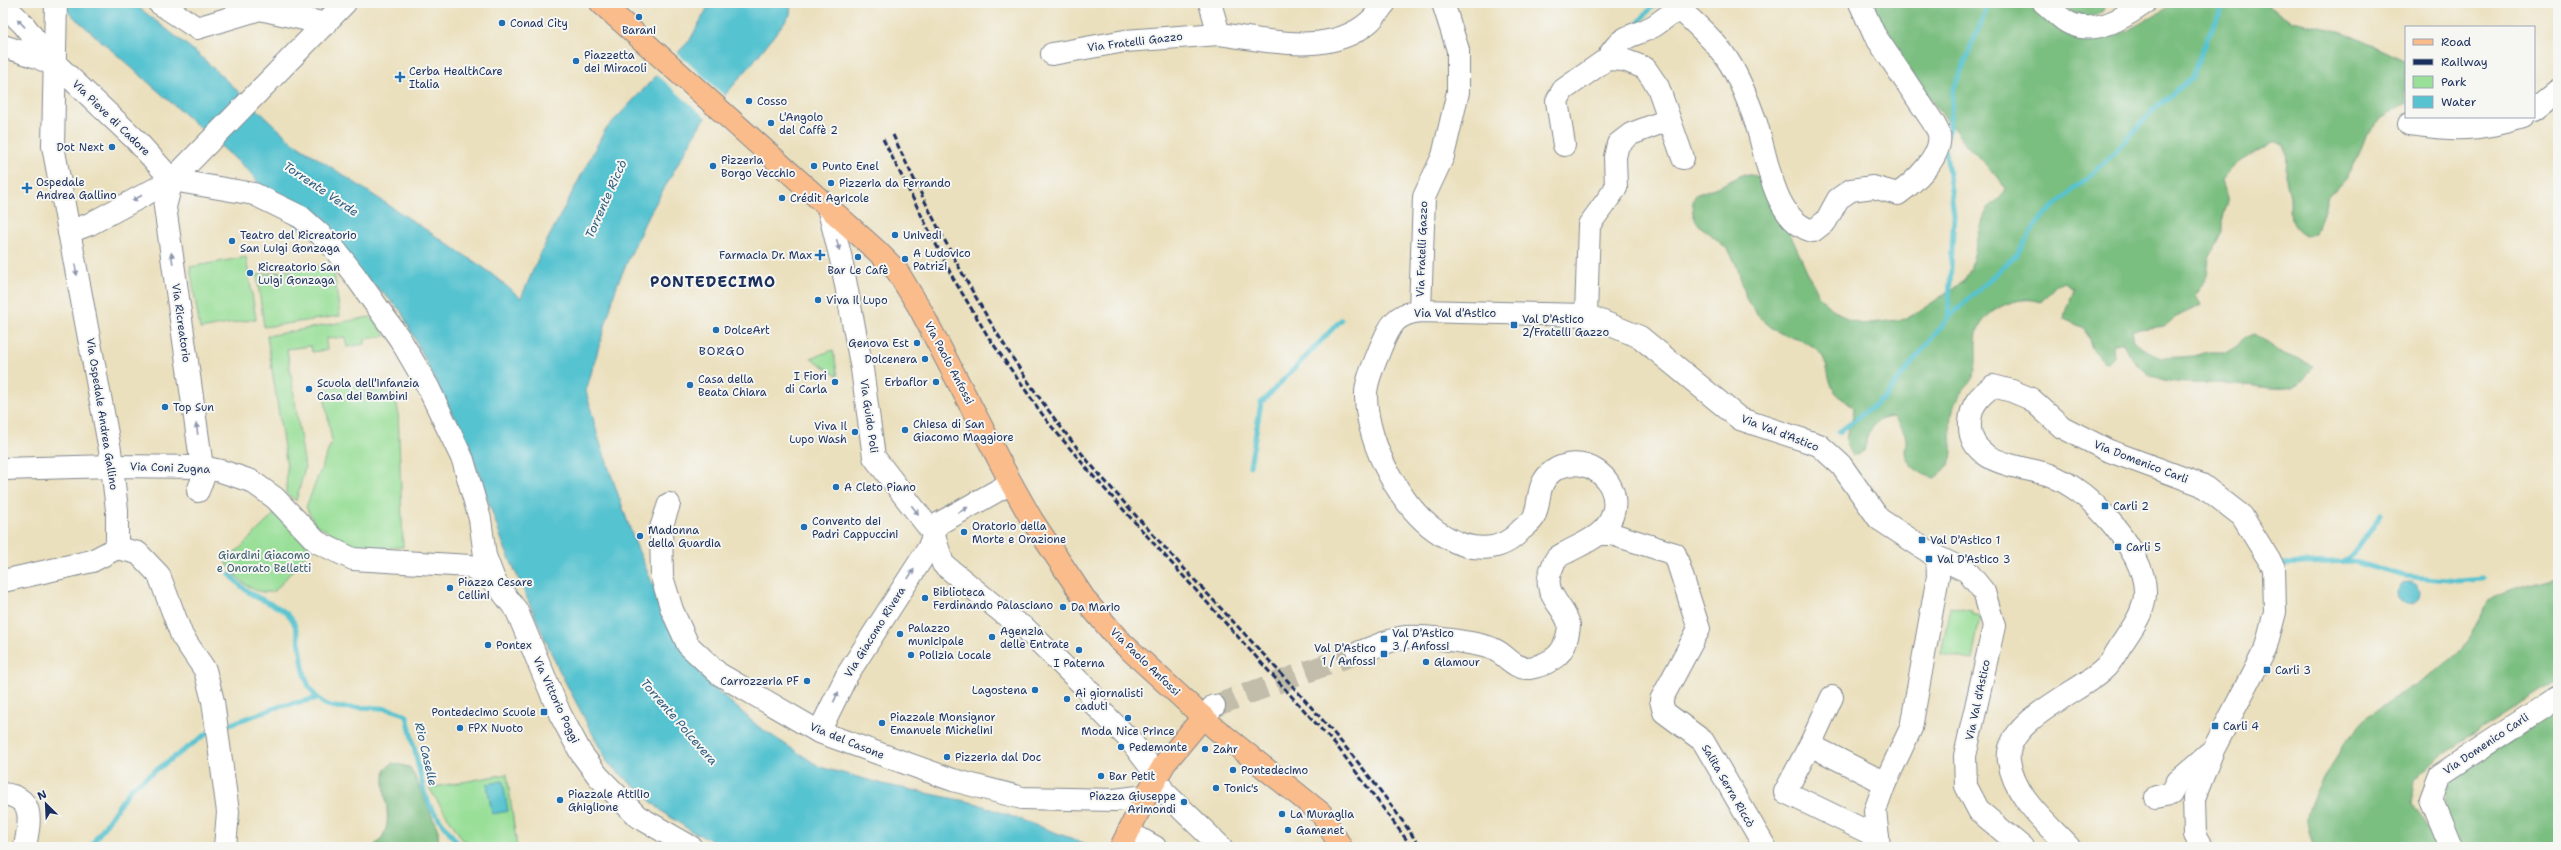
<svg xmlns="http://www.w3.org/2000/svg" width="2561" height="850" font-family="'Shantell Sans',sans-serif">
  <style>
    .green { fill: #99df98; stroke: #5a877b }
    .forest { fill: #7abe80; stroke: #4a766f }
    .water { fill: #57c3d0; stroke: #397997 }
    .pier { fill: #ebe0bd }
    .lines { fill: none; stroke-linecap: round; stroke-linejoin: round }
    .stream { stroke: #57c3d0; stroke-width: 5 }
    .minor-tunnel { stroke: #c1bdaa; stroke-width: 22; stroke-dasharray: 22 11; stroke-linecap: butt }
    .minor-casing { stroke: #83888e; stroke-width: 24 }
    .major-casing { stroke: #83888e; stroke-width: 24 }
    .minor { stroke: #fff; stroke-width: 22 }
    .major { stroke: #fabc8b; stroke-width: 22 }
    .rail { stroke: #1b2f5e; stroke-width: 3; stroke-dasharray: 6 3; stroke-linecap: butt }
    .oneway { fill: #8d97ae }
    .poi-dot { fill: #1f6fb2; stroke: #f6f6f2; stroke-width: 1.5 }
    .labels { text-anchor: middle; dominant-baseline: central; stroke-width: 4; stroke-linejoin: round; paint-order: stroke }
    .poi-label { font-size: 11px; fill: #1b2f5e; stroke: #f6f6f2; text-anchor: start }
    .street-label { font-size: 11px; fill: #1b2f5e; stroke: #f6f6f2 }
    .park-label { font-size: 11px; fill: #3a5b6c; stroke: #f6f6f2 }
    .water-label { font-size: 12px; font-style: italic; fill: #2d5b80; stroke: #f6f6f2 }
    .neighbourhood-label { font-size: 12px; letter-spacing: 1px; fill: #1b2f5e; stroke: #f6f6f2 }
    .district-label { font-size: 15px; font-weight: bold; letter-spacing: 1px; fill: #1b2f5e; stroke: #f6f6f2 }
  </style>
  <rect width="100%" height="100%" fill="#f6f6f2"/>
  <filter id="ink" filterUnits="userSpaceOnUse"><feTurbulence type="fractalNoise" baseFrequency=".025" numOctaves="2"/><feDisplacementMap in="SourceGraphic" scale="8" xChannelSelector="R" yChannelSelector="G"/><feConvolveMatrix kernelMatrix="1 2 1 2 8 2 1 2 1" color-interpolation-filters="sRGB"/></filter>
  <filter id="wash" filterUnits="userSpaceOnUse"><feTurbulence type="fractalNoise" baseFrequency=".012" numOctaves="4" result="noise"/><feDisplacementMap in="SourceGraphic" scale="16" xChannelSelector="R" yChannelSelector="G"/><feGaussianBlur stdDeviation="0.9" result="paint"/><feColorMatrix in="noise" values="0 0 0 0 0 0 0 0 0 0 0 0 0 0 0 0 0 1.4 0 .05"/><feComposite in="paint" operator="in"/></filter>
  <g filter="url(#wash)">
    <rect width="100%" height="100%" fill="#ebe0bd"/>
    <g class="green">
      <path d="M246,257L256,319L200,329L190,267Z"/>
      <path d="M333,264L340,316L264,327L257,275Z"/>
      <path d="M370,317L386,336L365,339V344L347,347L345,337L326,339L327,350L312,352L311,346L287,349L305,468L296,501L286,493L287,468L267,336Z"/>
      <path d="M833,350L838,376L811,358Z"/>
      <path d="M364,384L365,392L394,389L398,410L403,547L368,549L356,547L315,524L306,507L332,441L323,389Z"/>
      <path d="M275,513L311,549L275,591C253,597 237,579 226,562Z"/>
      <path d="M1950,607L1972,611L1971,614L1980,616L1972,660L1941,654Z"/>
      <path d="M507,774L517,847H478L462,839L429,788Z"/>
    </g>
    <g class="forest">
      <path d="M1868,3H2030L2061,31L2089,39H2102L2127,31L2175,3H2267L2269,7L2292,21L2343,32L2406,61V104L2382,117L2366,136L2358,156L2345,179L2328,197L2316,234L2305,236C2287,224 2291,218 2290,199C2290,192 2286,185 2286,178C2286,165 2288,156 2285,144L2275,142L2236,164L2222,180L2228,201L2222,221V232L2209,258L2207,276L2196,295L2201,305L2172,319L2164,326L2132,330L2134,341L2142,348L2162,358L2195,356L2205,352H2227L2237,346L2244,338L2255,334L2282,353L2313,366C2307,375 2302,384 2292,387C2280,391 2250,385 2237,384C2193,380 2143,395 2123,342L2113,345L2114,356L2106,364L2092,348L2084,328L2064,319C2065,307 2071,300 2074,288L2065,282L2055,286L2041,302C2020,294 1988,308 1979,328C1972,342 1980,361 1973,377C1967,388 1955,396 1952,410C1945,438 1965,460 1934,478C1922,475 1906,466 1905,451C1905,447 1907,443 1906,439C1904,430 1899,424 1894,417C1871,418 1869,432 1864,451L1852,456C1839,435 1852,430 1854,408C1848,403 1840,398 1835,392C1827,381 1829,363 1820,353C1808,338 1790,340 1775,330C1769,326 1764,321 1759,316C1741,300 1743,272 1730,253C1715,232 1683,227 1695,195L1720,186L1744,174L1757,176L1774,199L1818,295L1827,305L1849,320L1862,324L1906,319L1918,312L1963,282L1970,270L1983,219L1988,208L1998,200L2005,189C1996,169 1977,158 1963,141C1930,97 1891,53 1868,3Z"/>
      <path d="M2060,3H2105L2103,11L2088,18L2072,12Z"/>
      <path d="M2558,575V681L2442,754L2415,781L2412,802L2439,847H2314C2312,839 2306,826 2307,818C2309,793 2351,730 2370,715C2399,693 2433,677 2459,652C2471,641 2487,602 2492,598C2513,585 2537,585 2558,575Z"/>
      <path d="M2558,709V847H2461C2449,821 2438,808 2450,780Z"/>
      <path d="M393,763L409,767L414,775L438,830L439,847H372C401,828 379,796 385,769Z"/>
    </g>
    <g class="water">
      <path d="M58,3H133L197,53L290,140L484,268L521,298L540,254L605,130L690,40L710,3H791L790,15L750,66L701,123L645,222L617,285L586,391L598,437L634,540L669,623L704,679L759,727L820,767L887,785L975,803L1095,847H726L691,831L663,812L608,763L558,668L504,546L471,452L401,311L381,291L282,214L249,171Z"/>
      <circle cx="2409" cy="593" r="11"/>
      <path d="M503,781L508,811L492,814L487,784Z"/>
    </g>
    <path class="pier" d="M676,52L726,97L707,119L655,73Z"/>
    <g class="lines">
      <g class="stream">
        <path d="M1638,23L1655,3"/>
        <path d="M1948,135L1954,88L1989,3"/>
        <path d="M1946,151L1954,215L1948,318"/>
        <path d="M1839,432L1884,398L1948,318L2017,254L2039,220L2107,160L2155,109L2192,77L2207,38L2225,3"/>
        <path d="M1250,466L1261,403L1341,320"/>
        <path d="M2343,561L2354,553L2381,514"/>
        <path d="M2281,564L2352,561L2403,576L2459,581L2483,579"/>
        <path d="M230,574C237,583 243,589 253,595C266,603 285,607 293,621C307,649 295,681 322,702C338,715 381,699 407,716L424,792L431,808L456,841L464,847"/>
        <path d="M222,727L278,707L318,698"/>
        <path d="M90,847L131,788L212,730"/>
      </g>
    </g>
  </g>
  <g filter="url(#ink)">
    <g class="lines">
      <path class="minor-tunnel" d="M1214,706L1358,653"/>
      <g class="minor-casing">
        <g id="minor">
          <path d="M56,3L53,146L110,450L117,510V548"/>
          <path d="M159,3L197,28L260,9L326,24"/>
          <path d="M1210,3L1219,34C1267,40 1329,57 1369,22C1375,17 1380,9 1385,3"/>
          <path d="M2044,3C2052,9 2061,20 2071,24C2097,35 2125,17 2145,3"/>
          <path d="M3,4L24,25L53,64"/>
          <path d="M3,46L37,57L60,68L135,139L172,180"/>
          <path d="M1052,54L1125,41L1219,34"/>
          <path d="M1607,59C1624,31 1630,39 1654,26C1665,19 1669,12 1683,12C1698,26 1715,41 1727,59C1738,75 1747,98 1754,117C1767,151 1771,220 1813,231L1826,221L1838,199L1851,190L1873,187L1898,194C1913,183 1943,157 1939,134C1938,130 1935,126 1933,122L1874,34L1860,3"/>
          <path d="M2534,110L2558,91"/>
          <path d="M2409,124C2454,130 2479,131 2522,117"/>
          <path d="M1564,145L1557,101L1563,90L1607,59L1624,60L1645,68L1658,87L1683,158"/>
          <path d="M172,180L254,194L301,217L330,243L356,277L400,339L428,387L463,460L480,519L485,556L495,582L517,611L560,714L581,753L598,776L637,816L691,847"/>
          <path d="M172,180L165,207L202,467"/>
          <path d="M828,207L841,259L862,369L874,457L933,533L943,564L1013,621L1025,628L1091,693L1092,702L1130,740L1149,765L1164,792L1221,847"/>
          <path d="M69,232L90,224L172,180L345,3"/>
          <path d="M1420,311L1424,197L1443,156L1458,92V50L1443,3"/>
          <path d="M1586,315L1589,225L1616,188L1615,157L1618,144L1631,134L1668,120"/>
          <path d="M3,469L112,466L202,467L221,471L251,481L275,498L317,542L353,559L470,566L495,582"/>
          <path d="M198,491L207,468"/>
          <path d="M669,504L661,528L662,577L672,610L688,645L719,674L819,732L953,780L1022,798L1114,800L1146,796"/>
          <path d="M1602,534H1612L1675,554L1699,629L1661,700L1664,712L1703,741L1765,847"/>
          <path d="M117,548L138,553L159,575L182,636L205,670L213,701L228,812L225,847"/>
          <path d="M3,581L92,561L117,548"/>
          <path d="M1358,653C1372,648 1391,639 1406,637C1425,636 1476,642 1493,649C1506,654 1513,669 1529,668C1543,666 1561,658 1565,643C1567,639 1569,629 1569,625C1565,606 1541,594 1551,570C1553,567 1554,560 1557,558C1559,555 1566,553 1569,551C1588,541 1610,533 1614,509C1619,476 1581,452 1553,471C1536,483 1541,501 1534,517C1532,522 1525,526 1521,530C1501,553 1472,552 1446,537C1403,514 1367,445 1366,397C1365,381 1375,363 1380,349C1390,326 1394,314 1420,311L1586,315L1640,337L1740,419L1819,445L1841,465L1879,519L1937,557L1967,571L1984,592L1994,626L1965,756L1966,786L1979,811L2022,847"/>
          <path d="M1832,697L1810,745L1885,783"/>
          <path d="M1203,717L1214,706"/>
          <path d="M819,732L847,675L928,549L938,524L1011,483"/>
          <path d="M1810,745L1785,792L1878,837"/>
          <path d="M3,794C37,798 29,823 25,847"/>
          <path d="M2156,797L2171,794L2178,781L2209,754"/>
          <path d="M1128,832L1155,847"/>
          <path d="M1879,847L1875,811L1885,783L1911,728L1938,576L1937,557"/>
          <path d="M2069,847C2046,822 2014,797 2009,761C2003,721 2081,692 2104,669C2111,663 2116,653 2121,645C2143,613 2155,595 2135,557C2124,535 2100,508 2081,493C2073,487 2060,479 2050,475C2022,466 1967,465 1970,422C1971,405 1979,396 1993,386L2012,391L2031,399L2062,427L2107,450L2202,485L2242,516L2274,568L2275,612L2265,650L2213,750L2194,798L2195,835L2202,847"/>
          <path d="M2451,847L2431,799L2440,775L2558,697"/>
        </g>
      </g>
      <g class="major-casing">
        <g id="major">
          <path d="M601,3L877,251L897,271L919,307L1011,483L1032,520L1086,601L1118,639L1216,729L1321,813L1341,847"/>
          <path d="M1121,847L1146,796L1165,763L1203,717"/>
        </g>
      </g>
      <use href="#minor" class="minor"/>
      <use href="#major" class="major"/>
      <g class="rail">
        <path d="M893,135C949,255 1012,374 1099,474C1160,544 1224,611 1286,679C1334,732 1381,787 1420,847"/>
        <path d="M883,139L953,278L989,338L1047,421L1094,477L1339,749L1412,847"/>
      </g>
    </g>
    <defs><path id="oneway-solid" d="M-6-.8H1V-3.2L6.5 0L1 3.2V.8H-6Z"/></defs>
    <g class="oneway">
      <use href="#oneway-solid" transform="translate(21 23) rotate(-133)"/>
      <use href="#oneway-solid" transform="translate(137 198) rotate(152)"/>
      <use href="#oneway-solid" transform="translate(838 245) rotate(76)"/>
      <use href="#oneway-solid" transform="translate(172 258) rotate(-98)"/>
      <use href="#oneway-solid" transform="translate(76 270) rotate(79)"/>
      <use href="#oneway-solid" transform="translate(197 429) rotate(-98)"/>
      <use href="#oneway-solid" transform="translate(915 510) rotate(52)"/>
      <use href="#oneway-solid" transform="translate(963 510) rotate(-30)"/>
      <use href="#oneway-solid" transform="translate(911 574) rotate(-57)"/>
      <use href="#oneway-solid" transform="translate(836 697) rotate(-65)"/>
    </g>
  </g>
  <g class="poi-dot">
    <circle cx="639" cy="17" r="4"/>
    <circle cx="502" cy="23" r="4"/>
    <circle cx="576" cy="61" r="4"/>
    <path d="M398 71h4v4h4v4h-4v4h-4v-4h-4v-4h4z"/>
    <circle cx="749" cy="101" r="4"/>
    <circle cx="771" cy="123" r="4"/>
    <circle cx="112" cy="147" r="4"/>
    <circle cx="713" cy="166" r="4"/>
    <circle cx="814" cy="166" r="4"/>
    <circle cx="831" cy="183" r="4"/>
    <path d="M25 182h4v4h4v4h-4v4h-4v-4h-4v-4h4z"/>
    <circle cx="782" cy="198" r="4"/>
    <circle cx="895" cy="235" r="4"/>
    <circle cx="232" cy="241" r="4"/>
    <path d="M818 249h4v4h4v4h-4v4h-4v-4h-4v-4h4z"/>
    <circle cx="858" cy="257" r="4"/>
    <circle cx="905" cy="259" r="4"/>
    <circle cx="250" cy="273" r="4"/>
    <circle cx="818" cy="300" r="4"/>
    <rect x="1510" y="321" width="8" height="8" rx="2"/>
    <circle cx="716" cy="330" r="4"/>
    <circle cx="917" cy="343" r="4"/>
    <circle cx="925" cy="359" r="4"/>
    <circle cx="835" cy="382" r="4"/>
    <circle cx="936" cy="382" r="4"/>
    <circle cx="690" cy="385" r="4"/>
    <circle cx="309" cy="389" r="4"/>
    <circle cx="165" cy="407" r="4"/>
    <circle cx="905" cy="430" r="4"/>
    <circle cx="855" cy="432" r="4"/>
    <circle cx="836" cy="487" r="4"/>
    <rect x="2101" y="502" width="8" height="8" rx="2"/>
    <circle cx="804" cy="527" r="4"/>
    <circle cx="964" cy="532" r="4"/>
    <circle cx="640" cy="536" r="4"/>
    <rect x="1918" y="536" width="8" height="8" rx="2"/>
    <rect x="2114" y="543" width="8" height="8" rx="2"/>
    <rect x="1925" y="555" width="8" height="8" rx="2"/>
    <circle cx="450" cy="588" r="4"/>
    <circle cx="925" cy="598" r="4"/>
    <circle cx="1063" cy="607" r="4"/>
    <circle cx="900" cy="634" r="4"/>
    <circle cx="992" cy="637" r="4"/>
    <rect x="1380" y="635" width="8" height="8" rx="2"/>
    <circle cx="488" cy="645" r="4"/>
    <circle cx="1079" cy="650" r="4"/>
    <rect x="1380" y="650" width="8" height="8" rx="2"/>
    <circle cx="911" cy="655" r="4"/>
    <circle cx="1426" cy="662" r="4"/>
    <rect x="2263" y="666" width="8" height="8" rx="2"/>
    <circle cx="807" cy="681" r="4"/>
    <circle cx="1035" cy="690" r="4"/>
    <circle cx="1067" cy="699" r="4"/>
    <rect x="540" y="708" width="8" height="8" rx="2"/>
    <circle cx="1128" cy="718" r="4"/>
    <circle cx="882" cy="723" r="4"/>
    <rect x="2211" y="722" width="8" height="8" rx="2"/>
    <circle cx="460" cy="728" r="4"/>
    <circle cx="1121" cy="747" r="4"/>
    <circle cx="1205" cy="749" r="4"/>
    <circle cx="947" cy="757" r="4"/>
    <circle cx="1233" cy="770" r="4"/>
    <circle cx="1101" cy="776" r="4"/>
    <circle cx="1216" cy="788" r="4"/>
    <circle cx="560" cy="800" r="4"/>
    <circle cx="1184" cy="802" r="4"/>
    <circle cx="1282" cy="814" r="4"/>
    <circle cx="1288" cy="830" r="4"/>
  </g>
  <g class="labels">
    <g class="poi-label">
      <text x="510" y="23">Conad City</text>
      <text x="639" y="30" text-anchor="middle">Barani</text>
      <text x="584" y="55">Piazzetta<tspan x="584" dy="13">dei Miracoli</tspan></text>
      <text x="409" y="71">Cerba HealthCare<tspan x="409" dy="13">Italia</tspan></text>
      <text x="757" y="101">Cosso</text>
      <text x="779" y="117">L'Angolo<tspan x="779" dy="13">del Caffè 2</tspan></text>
      <text x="104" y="147" text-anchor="end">Dot Next</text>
      <text x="721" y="160">Pizzeria<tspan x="721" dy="13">Borgo Vecchio</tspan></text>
      <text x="822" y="166">Punto Enel</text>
      <text x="36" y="182">Ospedale<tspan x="36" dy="13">Andrea Gallino</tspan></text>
      <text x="839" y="183">Pizzeria da Ferrando</text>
      <text x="790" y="198">Crédit Agricole</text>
      <text x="240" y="235">Teatro del Ricreatorio<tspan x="240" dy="13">San Luigi Gonzaga</tspan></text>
      <text x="903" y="235">Univedi</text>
      <text x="913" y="253">A Ludovico<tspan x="913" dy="13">Patrizi</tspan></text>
      <text x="812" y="255" text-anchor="end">Farmacia Dr. Max</text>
      <text x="258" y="267">Ricreatorio San<tspan x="258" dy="13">Luigi Gonzaga</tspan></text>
      <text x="858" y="270" text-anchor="middle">Bar Le Cafè</text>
      <text x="826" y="300">Viva il Lupo</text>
      <text x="1522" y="319">Val D'Astico<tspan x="1522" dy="13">2/Fratelli Gazzo</tspan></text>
      <text x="724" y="330">DolceArt</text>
      <text x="909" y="343" text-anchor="end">Genova Est</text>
      <text x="917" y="359" text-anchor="end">Dolcenera</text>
      <text x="827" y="376" text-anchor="end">I Fiori<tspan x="827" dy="13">di Carla</tspan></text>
      <text x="698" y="379">Casa della<tspan x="698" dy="13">Beata Chiara</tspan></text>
      <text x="928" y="382" text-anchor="end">Erbaflor</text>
      <text x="317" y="383">Scuola dell'infanzia<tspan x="317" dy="13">Casa dei Bambini</tspan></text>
      <text x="173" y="407">Top Sun</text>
      <text x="913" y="424">Chiesa di San<tspan x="913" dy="13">Giacomo Maggiore</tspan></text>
      <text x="847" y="426" text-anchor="end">Viva il<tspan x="847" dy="13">Lupo Wash</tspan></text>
      <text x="844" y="487">A Cleto Piano</text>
      <text x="2113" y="506">Carli 2</text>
      <text x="812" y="521">Convento dei<tspan x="812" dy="13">Padri Cappuccini</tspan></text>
      <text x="972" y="526">Oratorio della<tspan x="972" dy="13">Morte e Orazione</tspan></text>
      <text x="648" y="530">Madonna<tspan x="648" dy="13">della Guardia</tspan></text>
      <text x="1930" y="540">Val D'Astico 1</text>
      <text x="2126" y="547">Carli 5</text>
      <text x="1937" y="559">Val D'Astico 3</text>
      <text x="458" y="582">Piazza Cesare<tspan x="458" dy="13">Cellini</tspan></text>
      <text x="933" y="592">Biblioteca<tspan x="933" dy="13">Ferdinando Palasciano</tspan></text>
      <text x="1071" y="607">Da Mario</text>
      <text x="908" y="628">Palazzo<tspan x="908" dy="13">municipale</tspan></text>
      <text x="1000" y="631">Agenzia<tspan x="1000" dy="13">delle Entrate</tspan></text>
      <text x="1392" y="633">Val D'Astico<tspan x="1392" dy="13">3 / Anfossi</tspan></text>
      <text x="496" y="645">Pontex</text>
      <text x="1376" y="648" text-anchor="end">Val D'Astico<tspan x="1376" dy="13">1 / Anfossi</tspan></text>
      <text x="919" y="655">Polizia Locale</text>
      <text x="1434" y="662">Glamour</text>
      <text x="1079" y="663" text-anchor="middle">I Paterna</text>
      <text x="2275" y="670">Carli 3</text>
      <text x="799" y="681" text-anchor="end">Carrozzeria PF</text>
      <text x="1027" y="690" text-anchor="end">Lagostena</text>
      <text x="1075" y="693">Ai giornalisti<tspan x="1075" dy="13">caduti</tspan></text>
      <text x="536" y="712" text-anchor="end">Pontedecimo Scuole</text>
      <text x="890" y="717">Piazzale Monsignor<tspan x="890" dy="13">Emanuele Michelini</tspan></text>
      <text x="2223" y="726">Carli 4</text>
      <text x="468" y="728">FPX Nuoto</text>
      <text x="1128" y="731" text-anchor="middle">Moda Nice Prince</text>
      <text x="1129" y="747">Pedemonte</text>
      <text x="1213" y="749">Zahr</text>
      <text x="955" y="757">Pizzeria dal Doc</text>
      <text x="1241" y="770">Pontedecimo</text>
      <text x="1109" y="776">Bar Petit</text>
      <text x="1224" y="788">Tonic's</text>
      <text x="568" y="794">Piazzale Attilio<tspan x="568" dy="13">Ghiglione</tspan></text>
      <text x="1176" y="796" text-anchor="end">Piazza Giuseppe<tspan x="1176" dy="13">Arimondi</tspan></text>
      <text x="1290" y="814">La Muraglia</text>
      <text x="1296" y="830">Gamenet</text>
    </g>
    <g class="street-label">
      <text transform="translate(1135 42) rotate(-7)">Via Fratelli Gazzo</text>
      <text transform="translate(111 118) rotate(44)">Via Pieve di Cadore</text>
      <text transform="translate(1422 249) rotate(-88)">Via Fratelli Gazzo</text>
      <text x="1455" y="313">Via Val d'Astico</text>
      <text transform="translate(181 323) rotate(82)">Via Ricreatorio</text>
      <text transform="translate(949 363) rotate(62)">Via Paolo Anfossi</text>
      <text transform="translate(102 414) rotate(81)">Via Ospedale Andrea Gallino</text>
      <text transform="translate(869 416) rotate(82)">Via Guido Poli</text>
      <text transform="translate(1780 433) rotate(21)">Via Val d'Astico</text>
      <text transform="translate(2141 462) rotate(21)">Via Domenico Carli</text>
      <text transform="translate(170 468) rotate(2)">Via Coni Zugna</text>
      <text transform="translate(875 632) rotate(-58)">Via Giacomo Rivera</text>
      <text transform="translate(1145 662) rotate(44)">Via Paolo Anfossi</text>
      <text transform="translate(556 700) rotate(65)">Via Vittorio Poggi</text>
      <text transform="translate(1978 700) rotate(-78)">Via Val d'Astico</text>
      <text transform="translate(847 741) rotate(22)">Via del Casone</text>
      <text transform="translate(2486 744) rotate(-34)">Via Domenico Carli</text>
      <text transform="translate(1728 786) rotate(60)">Salita Serra Riccò</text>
    </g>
    <g class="park-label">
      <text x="264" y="555">Giardini Giacomo<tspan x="264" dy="13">e Onorato Belletti</tspan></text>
    </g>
    <g class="water-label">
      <text transform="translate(321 189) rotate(34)">Torrente Verde</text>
      <text transform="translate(606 199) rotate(-66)">Torrente Riccò</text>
      <text transform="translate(679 722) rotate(49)">Torrente Polcevera</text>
      <text transform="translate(426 754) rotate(77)">Rio Caselle</text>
    </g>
    <g class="neighbourhood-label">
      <text x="722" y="351">BORGO</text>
    </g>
    <g class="district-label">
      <text x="713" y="282">PONTEDECIMO</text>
    </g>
  </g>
  <rect width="2561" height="850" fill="none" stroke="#f6f6f2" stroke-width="16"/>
  <rect x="2405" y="26" width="130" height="92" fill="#f6f6f2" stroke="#9ea6b7"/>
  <rect x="2413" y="39" width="20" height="6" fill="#fabc8b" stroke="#9ea6b7"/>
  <text x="2441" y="46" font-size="12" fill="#1b2f5e">Road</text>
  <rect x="2413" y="59" width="20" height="6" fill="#1b2f5e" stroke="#9ea6b7"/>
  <text x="2441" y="66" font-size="12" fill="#1b2f5e">Railway</text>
  <rect x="2413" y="76" width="20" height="12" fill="#99df98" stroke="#9ea6b7"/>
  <text x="2441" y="86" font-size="12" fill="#1b2f5e">Park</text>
  <rect x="2413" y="96" width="20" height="12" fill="#57c3d0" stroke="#9ea6b7"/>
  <text x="2441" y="106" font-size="12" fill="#1b2f5e">Water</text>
  <g transform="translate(46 804) rotate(336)" stroke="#f6f6f2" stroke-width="3" paint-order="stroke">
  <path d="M0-3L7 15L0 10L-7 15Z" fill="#1b2f5e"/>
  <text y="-6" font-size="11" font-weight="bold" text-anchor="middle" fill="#1b2f5e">N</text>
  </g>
</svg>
